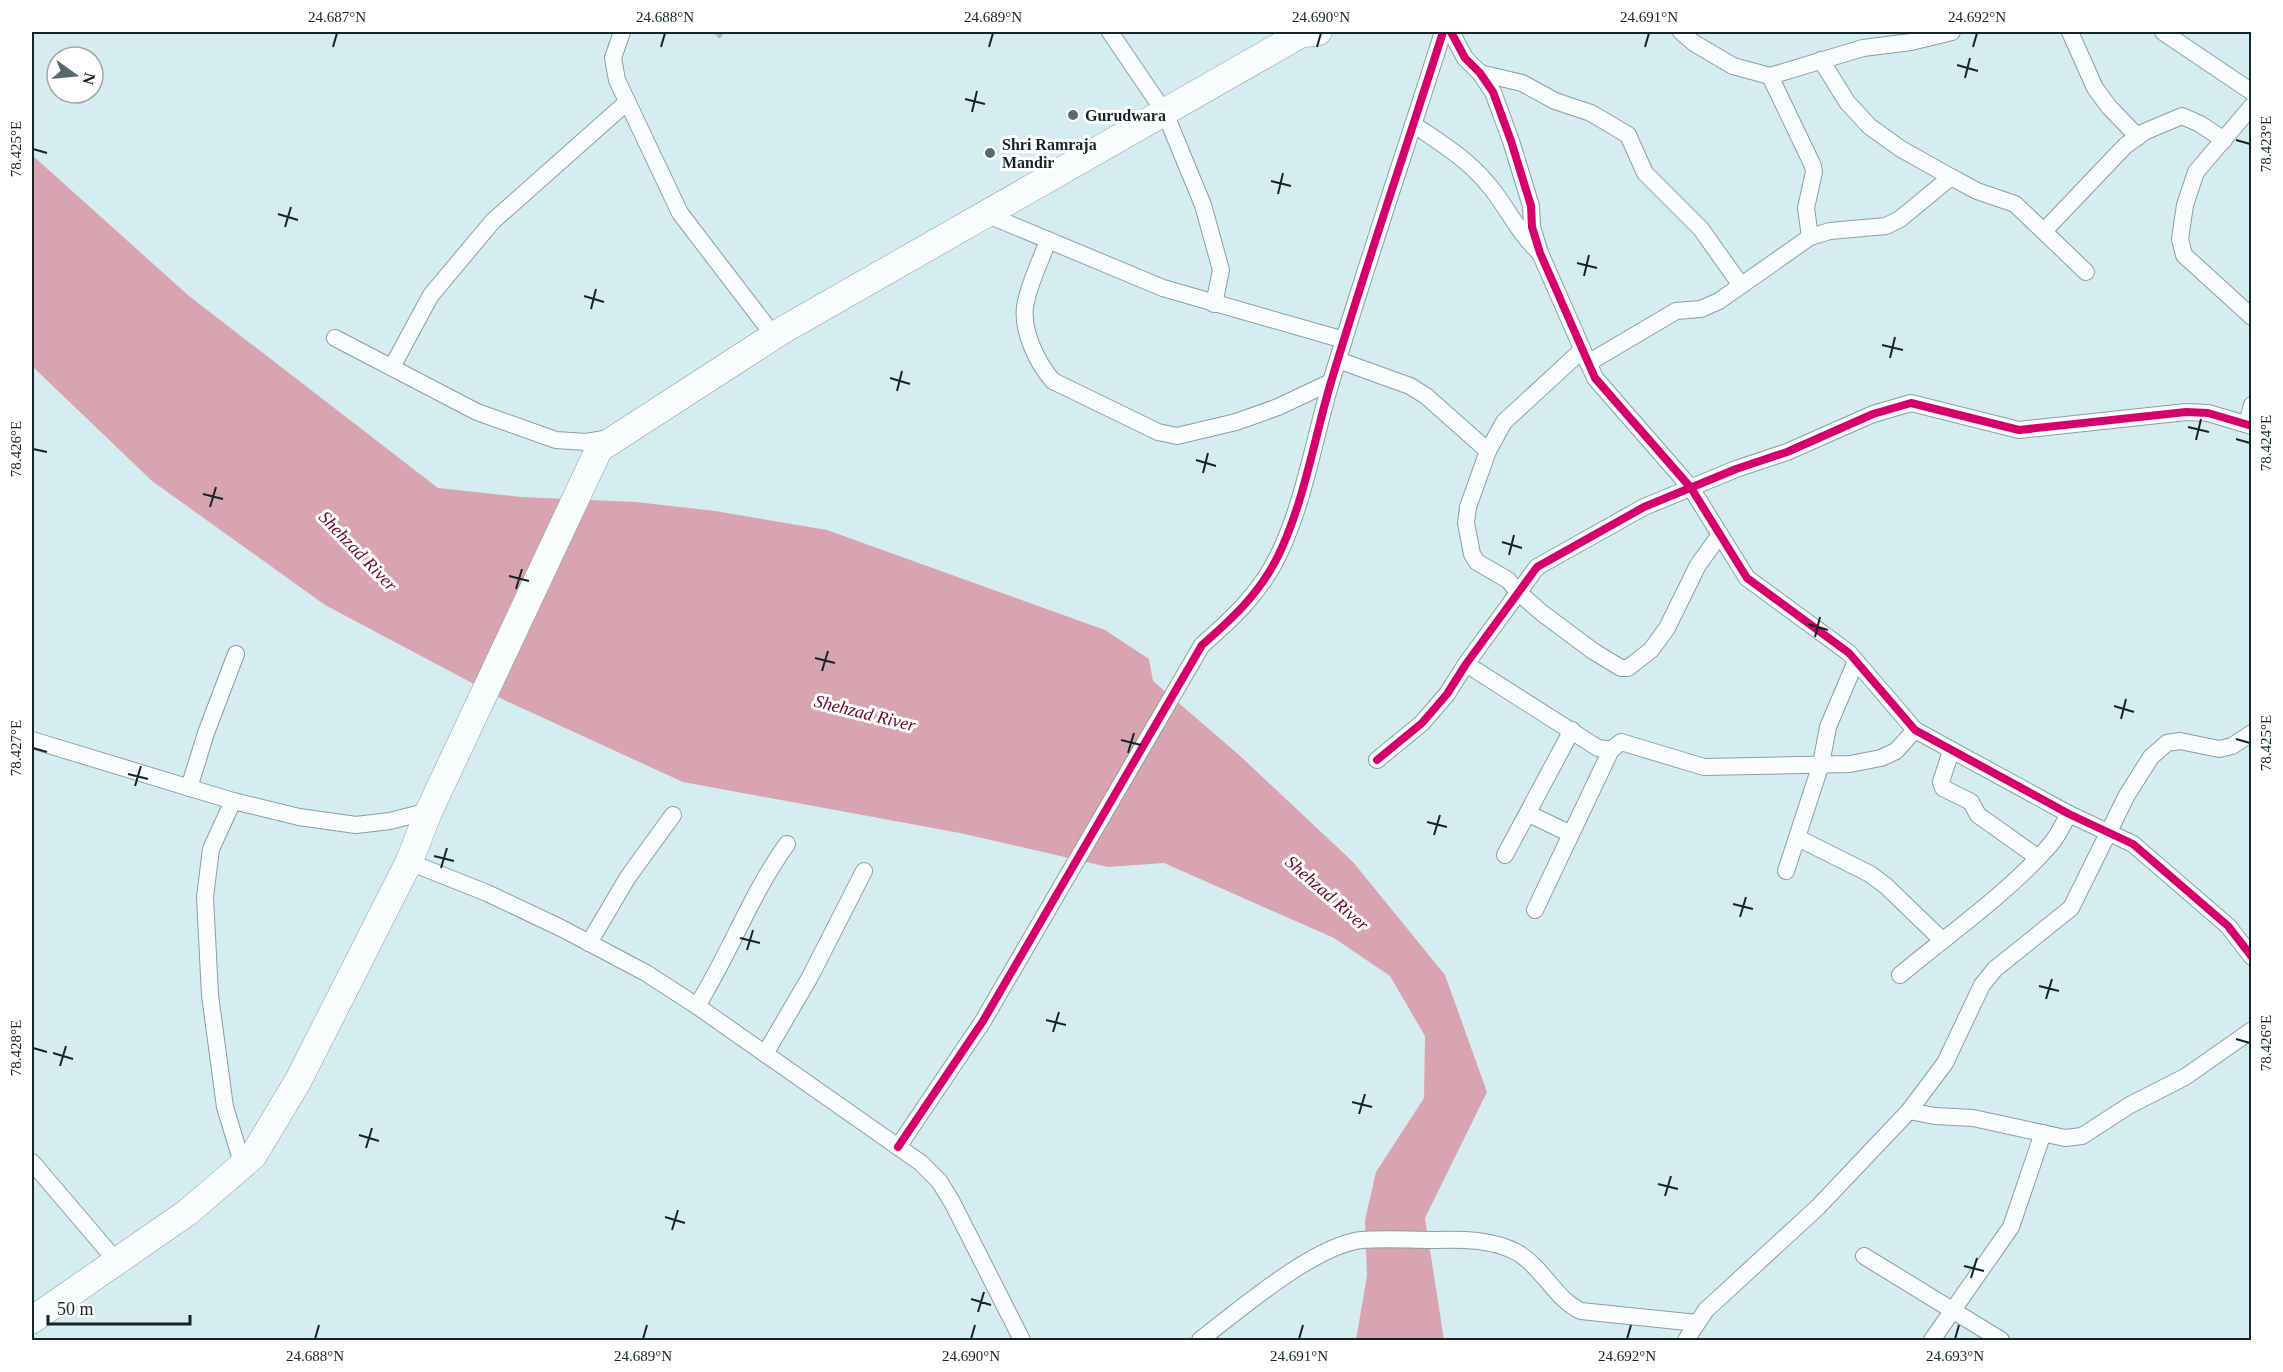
<svg xmlns="http://www.w3.org/2000/svg" width="2283" height="1372" font-family="Georgia,serif">
  <style>
    .water { fill: #d8a4b1 }
    .building { fill: url(#building-cross-hatch) }
    .lines { fill: none; stroke-linecap: round; stroke-linejoin: round }
    .street-casing { stroke: #8c9ea1; stroke-width: 18 }
    .primary-casing { stroke: #8c9ea1; stroke-width: 28 }
    .street { stroke: #f9fcfd; stroke-width: 16 }
    .primary { stroke: #f9fcfd; stroke-width: 27 }
    .cycleway-casing { stroke: #fff; stroke-width: 11 }
    .cycleway { stroke: #d6006c; stroke-width: 8 }
    .ticks { fill: none; stroke: #142427; stroke-width: 2 }
    .poi-dot { fill: #586a6e; stroke: #fff; stroke-width: 2 }
    .labels { text-anchor: middle; dominant-baseline: central; stroke-width: 6; stroke-linejoin: round; paint-order: stroke }
    .poi-label { font-size: 16px; font-weight: bold; fill: #142427; stroke: #fff; text-anchor: start }
    .water-label { font-size: 18px; font-style: italic; fill: #6c012d; stroke: #fff }
    .neatline { fill: none; stroke: #142427; stroke-width: 2 }
    .ticks-label { font-size: 15px; text-anchor: middle; fill: #142427 }
  </style>
  <defs>
    <pattern id="building-cross-hatch" width="8" height="8" patternUnits="userSpaceOnUse" patternTransform="scale(1.5)"><rect width="8" height="8" fill="#c2d5d8"/><path d="M0 0l8 8M0 8l8-8" fill="none" stroke="#a6b7b9"/></pattern>
  </defs>
  <rect width="100%" height="100%" fill="#d5edf1"/>
  <path class="water" d="M32,155L189,296L438,488L521,497L636,502L715,511L827,530L1105,630L1149,659L1153,681L1238,754L1353,862L1445,975L1487,1092L1425,1218L1444,1340H1356L1367,1276L1365,1220L1376,1172L1424,1098L1425,1036L1390,976L1334,938L1164,863L1108,867L960,833L683,782L504,700L325,605L152,481L32,366Z"/>
  <path class="building" d="M709,32H725L720,39Z"/>
  <g class="lines">
    <g class="street-casing">
      <g id="street">
        <path d="M622,32L613,58L617,80L680,213L774,336"/>
        <path d="M1110,32L1165,113L1203,205L1221,270L1214,304"/>
        <path d="M1451,32L1465,58L1480,73L1493,92L1511,141L1531,206L1532,227L1540,253L1595,378L1691,488L1747,578L1849,653L1915,730L2069,814L2133,844L2228,926L2252,957"/>
        <path d="M1681,32L1694,43L1733,66L1770,76L1863,48L1911,42L1952,32"/>
        <path d="M2070,32L2095,88L2109,107L2138,137"/>
        <path d="M2163,32L2252,92"/>
        <path d="M1821,60L1847,102L1869,126L1901,149L1951,177L1977,191L2015,204L2086,272"/>
        <path d="M1480,73L1522,83L1555,101L1591,113L1628,135L1645,173L1701,229L1740,284"/>
        <path d="M1770,76L1813,166L1814,172L1806,208L1810,237"/>
        <path d="M2252,106L2196,172L2185,205L2180,239L2184,255L2252,317"/>
        <path d="M1413,124C1439,142 1466,158 1486,182C1506,204 1517,232 1539,252"/>
        <path d="M988,215L1163,288L1344,340"/>
        <path d="M2045,230L2125,146L2144,132L2182,116L2200,124L2224,140"/>
        <path d="M1048,240C1041,261 1028,285 1025,307C1022,331 1037,363 1053,381L1158,432L1177,436L1236,422L1278,407L1331,382"/>
        <path d="M335,338L477,412L556,440L586,442L610,438"/>
        <path d="M1582,350L1504,422L1488,451L1468,507L1466,523L1472,554L1477,562L1508,580L1518,592L1542,613L1593,651L1621,668H1628L1651,650L1667,628L1698,565L1719,536"/>
        <path d="M1338,360L1410,386L1426,396L1488,451"/>
        <path d="M1588,363L1676,311L1701,309L1719,301L1810,237L1830,231L1886,226L1900,219L1951,177"/>
        <path d="M392,367L431,295L493,221L626,103"/>
        <path d="M2247,424L2252,405"/>
        <path d="M1466,664L1598,748L1611,750L1621,742L1704,767L1850,764L1881,758L1896,751L1915,730"/>
        <path d="M32,740L233,801L299,817L356,825L390,821L429,811"/>
        <path d="M1951,751L1941,782L1943,788L1971,802L1978,815L2037,857"/>
        <path d="M1377,760L1422,723L1447,694L1466,664L1537,567L1644,507L1736,469L1787,452L1873,414L1911,403L2019,430L2186,412L2208,413L2252,426"/>
        <path d="M189,788L206,733L236,654"/>
        <path d="M233,801L211,849L205,897L210,995L225,1107L243,1166"/>
        <path d="M1529,814L1571,834"/>
        <path d="M1798,838L1870,874L1886,886L1942,940"/>
        <path d="M1505,855L1572,730"/>
        <path d="M409,862L487,893L561,928L646,973L697,1006L921,1163L939,1181L952,1202L1022,1340"/>
        <path d="M1786,871L1821,764L1828,727L1856,661"/>
        <path d="M1535,910L1611,750"/>
        <path d="M589,943L628,877L673,815"/>
        <path d="M1900,975C1950,933 2006,895 2050,845C2058,836 2063,824 2069,814"/>
        <path d="M697,1006C730,953 751,894 787,844"/>
        <path d="M765,1054L810,977L864,871"/>
        <path d="M1909,1111L1935,1116L1973,1118L2065,1138L2082,1136L2130,1105L2185,1077L2252,1030"/>
        <path d="M898,1147L983,1021L1202,645C1232,619 1260,593 1278,556C1304,503 1314,439 1331,382C1366,265 1406,149 1443,32"/>
        <path d="M32,1162L118,1263"/>
        <path d="M1864,1256L2001,1340"/>
        <path d="M1200,1340C1238,1311 1313,1246 1361,1240C1385,1238 1410,1240 1434,1240C1462,1239 1493,1239 1518,1253C1543,1268 1556,1300 1581,1311L1697,1323"/>
        <path d="M1686,1340L1706,1310L1818,1207L1909,1111L1945,1063L1982,985L1995,969L2071,908L2127,795L2151,757L2167,743L2180,741L2219,749L2232,746L2252,733"/>
        <path d="M1932,1340L2011,1227L2043,1133"/>
      </g>
    </g>
    <g class="primary-casing">
      <path id="primary" d="M32,1320L188,1212L253,1156L298,1081L409,862L429,811L599,449L783,330L1301,34L1318,32"/>
    </g>
    <use href="#street" class="street"/>
    <use href="#primary" class="primary"/>
    <g class="cycleway-casing">
      <g id="cycleway">
        <path d="M1451,32L1465,58L1480,73L1493,92L1511,141L1531,206L1532,227L1540,253L1595,378L1691,488L1747,578L1849,653L1915,730L2069,814L2133,844L2228,926L2252,957"/>
        <path d="M1377,760L1422,723L1447,694L1466,664L1537,567L1644,507L1736,469L1787,452L1873,414L1911,403L2019,430L2186,412L2208,413L2252,426"/>
        <path d="M898,1147L983,1021L1202,645C1232,619 1260,593 1278,556C1304,503 1314,439 1331,382C1366,265 1406,149 1443,32"/>
      </g>
    </g>
    <use href="#cycleway" class="cycleway"/>
  </g>
  <path class="ticks" d="M333,47L337,33M661,47L665,33M989,47L993,33M1317,47L1321,33M1645,47L1649,33M1973,47L1977,33M1957,65L1978,71M1965,78L1970,58M965,99L985,104M972,112L977,91M2236,140L2250,144M33,149L47,153M1271,181L1291,186M1278,194L1283,173M278,214L298,220M285,227L291,207M1577,263L1597,268M1584,276L1589,255M584,296L604,302M591,309L596,289M1882,345L1903,350M1890,358L1895,337M890,378L910,384M897,391L902,371M2188,427L2209,432M2236,439L2250,443M2196,440L2201,419M33,449L47,452M1196,460L1216,466M1203,473L1208,453M203,494L223,499M210,507L216,487M1502,542L1522,548M1509,555L1514,535M509,576L529,581M516,589L522,569M1808,624L1828,630M1815,637L1820,617M815,658L835,663M822,671L828,651M2114,706L2134,712M2121,719L2126,699M2236,739L2250,743M1121,740L1141,745M33,748L47,752M1128,753L1134,733M128,774L148,779M135,786L141,766M1427,822L1447,827M1434,835L1440,815M434,856L454,861M441,868L447,848M1733,904L1753,909M1740,917L1746,897M740,938L760,943M747,950L753,930M2039,986L2059,991M2046,999L2052,979M1046,1020L1066,1025M1053,1032L1059,1012M2236,1039L2250,1043M33,1048L47,1052M53,1053L73,1059M60,1066L66,1046M1352,1102L1372,1107M1359,1114L1365,1094M359,1135L379,1141M366,1148L372,1128M1658,1184L1678,1189M1665,1196L1671,1176M665,1217L685,1223M672,1230L678,1210M1964,1266L1984,1271M1971,1278L1977,1258M971,1299L991,1305M978,1312L984,1292M315,1339L319,1325M643,1339L647,1325M971,1339L975,1325M1299,1339L1303,1325M1627,1339L1631,1325M1955,1339L1959,1325"/>
  <g class="poi-dot">
    <circle cx="1073" cy="115" r="6"/>
    <circle cx="990" cy="153" r="6"/>
  </g>
  <g class="labels">
    <g class="poi-label">
      <text x="1085" y="115">Gurudwara</text>
      <text x="1002" y="144">Shri Ramraja<tspan x="1002" dy="18">Mandir</tspan></text>
    </g>
    <g class="water-label">
      <text transform="translate(358 551) rotate(46)">Shehzad River</text>
      <text transform="translate(865 713) rotate(14)">Shehzad River</text>
      <text transform="translate(1327 893) rotate(41)">Shehzad River</text>
    </g>
  </g>
  <rect width="2283" height="1372" fill="none" stroke="#ffffff" stroke-width="66"/>
  <g transform="translate(75 75) rotate(105)"><circle r="28" fill="#ffffff" stroke="#a1a7a9" stroke-width="1.5"/>
  <path d="M0-4.5L10 22L0 15L-10 22Z" fill="#586a6e"/>
  <text y="-9" font-size="16" font-weight="bold" text-anchor="middle" fill="#142427">N</text>
  </g>
  <path d="M48 1315v9h142v-9" fill="none" stroke="#142427" stroke-width="3"/>
  <text x="57" y="1315" font-size="18" fill="#142427" stroke="#ffffff" stroke-width="4.5" paint-order="stroke">50 m</text>
  <rect x="33" y="33" width="2217" height="1306" class="neatline"/>
  <g class="ticks-label">
    <text x="337" y="22">24.687°N</text>
    <text x="665" y="22">24.688°N</text>
    <text x="993" y="22">24.689°N</text>
    <text x="1321" y="22">24.690°N</text>
    <text x="1649" y="22">24.691°N</text>
    <text x="1977" y="22">24.692°N</text>
    <text transform="translate(2266 144) rotate(-90)" y="5">78.423°E</text>
    <text transform="translate(16 149) rotate(-90)" y="5">78.425°E</text>
    <text transform="translate(2266 443) rotate(-90)" y="5">78.424°E</text>
    <text transform="translate(16 449) rotate(-90)" y="5">78.426°E</text>
    <text transform="translate(2266 743) rotate(-90)" y="5">78.425°E</text>
    <text transform="translate(16 748) rotate(-90)" y="5">78.427°E</text>
    <text transform="translate(2266 1043) rotate(-90)" y="5">78.426°E</text>
    <text transform="translate(16 1048) rotate(-90)" y="5">78.428°E</text>
    <text x="315" y="1361">24.688°N</text>
    <text x="643" y="1361">24.689°N</text>
    <text x="971" y="1361">24.690°N</text>
    <text x="1299" y="1361">24.691°N</text>
    <text x="1627" y="1361">24.692°N</text>
    <text x="1955" y="1361">24.693°N</text>
  </g>
</svg>
